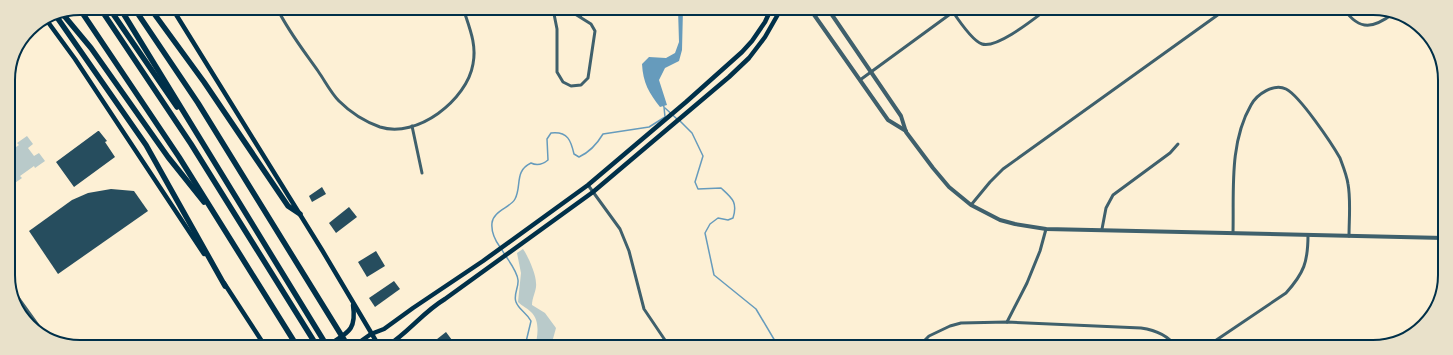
<svg xmlns="http://www.w3.org/2000/svg" width="1453" height="355" font-family="Jost,sans-serif">
  <style>
    .green { fill: #b9caca }
    .water { fill: #669bbc }
    .lines { fill: none; stroke-linecap: round; stroke-linejoin: round }
    .stream { stroke: #669bbc; stroke-width: 1.5 }
    .building { fill: #264d5e }
    .service { stroke: #3f606c; stroke-width: 1.5 }
    .minor { stroke: #3f606c; stroke-width: 3 }
    .tertiary { stroke: #3f606c; stroke-width: 4 }
    .secondary { stroke: #003049; stroke-width: 4.5 }
    .motorway { stroke: #003049; stroke-width: 5.5 }
    .rim { fill: none; stroke: #003049; stroke-width: 2 }
  </style>
  <rect width="100%" height="100%" fill="#fdf0d5"/>
  <g class="green">
    <path d="M27,136L33,144L28,148L34,156L39,153L45,161L35,168L34,166L20,176L22,178L12,185L9,181V152L19,145L17,143Z"/>
    <path d="M523,249C528,256 536,274 536,283C537,290 532,297 532,305L545,313L556,328L551,346H535C538,336 540,320 531,312C527,308 522,306 518,302L521,273L517,253Z"/>
  </g>
  <path class="water" d="M678,9H683L682,50L679,61L665,68L659,80L667,105L660,107C649,93 643,83 642,64L649,57L666,58L675,53L679,42Z"/>
  <g class="lines">
    <g class="stream">
      <path d="M665,108L677,119"/>
      <path d="M680,121L692,133L703,156L695,182L698,189L721,188C732,198 738,202 733,218L728,220L718,218L710,224L705,233L714,275L756,309L778,346"/>
      <path d="M500,247C495,240 491,232 492,223C493,211 510,208 515,199C522,186 514,171 531,163C537,166 542,165 548,160L547,139L551,133C568,131 571,141 574,154L579,157C590,152 597,144 603,134L649,127L665,117L664,107L663,104"/>
      <path d="M502,250C507,259 517,270 518,280C519,287 513,295 516,302C519,310 526,312 531,321L525,346"/>
    </g>
  </g>
  <g class="building">
    <path d="M98,131H99L107,141L105,142L115,157L74,187L56,162Z"/>
    <path d="M322,187L326,194L312,202L309,196Z"/>
    <path d="M111,189L134,191L148,211L58,274L29,231L72,200L88,193Z"/>
    <path d="M349,207L357,217L336,233L329,223Z"/>
    <path d="M376,251L385,266L367,277L358,262Z"/>
    <path d="M394,281L400,289L375,307L369,298Z"/>
    <path d="M446,332L455,344L459,342L461,344L458,346H425L431,342L432,343Z"/>
  </g>
  <g class="lines">
    <g class="service">
      <path d="M575,13L577,9"/>
      <path d="M581,17L585,9"/>
    </g>
    <g class="minor">
      <path d="M277,8C288,31 304,51 318,71C325,81 331,93 339,101C350,112 366,122 380,127C417,139 467,100 473,64C477,44 469,27 463,8"/>
      <path d="M553,9L557,29V72L563,82L571,86L581,85L588,78L595,31L591,24L567,9L554,13"/>
      <path d="M951,9C957,18 972,41 982,44C997,49 1035,18 1047,9"/>
      <path d="M1344,9C1360,32 1374,28 1394,13"/>
      <path d="M860,80L953,12"/>
      <path d="M412,126L422,173"/>
      <path d="M588,185L620,229L629,251L644,309L669,346"/>
      <path d="M971,205L990,182L1003,169L1226,9"/>
      <path d="M1102,229L1106,208L1113,195L1170,153L1178,144"/>
      <path d="M1233,233C1234,191 1229,143 1251,105C1257,94 1274,83 1286,89C1300,96 1332,144 1340,158C1343,166 1347,176 1348,184C1351,200 1349,220 1349,236"/>
      <path d="M9,285L45,335"/>
      <path d="M1007,322L1027,283L1040,251L1046,229"/>
      <path d="M919,346L929,336L950,326L961,323L1007,322L1141,328C1155,330 1168,335 1176,347"/>
      <path d="M1206,347L1286,293C1304,273 1308,262 1308,235"/>
    </g>
    <g class="tertiary">
      <path d="M810,9L888,120L906,131"/>
      <path d="M828,9L901,116L906,132L933,168L949,187L971,205L1000,220L1015,224L1046,229L1444,238"/>
    </g>
    <g class="secondary">
      <path d="M172,8L322,250L379,346"/>
      <path d="M45,18L75,59L204,254"/>
      <path d="M224,283L265,346"/>
      <path d="M327,346C346,333 357,332 353,305"/>
      <path d="M354,346L371,334L384,329L413,308L483,261L588,185L686,102L742,52L752,41L765,22L771,9"/>
      <path d="M387,346C408,333 423,312 445,299L593,192L729,77L749,58L765,37L781,9"/>
    </g>
    <g class="motorway">
      <path d="M79,8L179,157L297,346"/>
      <path d="M100,8L191,144L317,346"/>
      <path d="M109,8L177,107"/>
      <path d="M120,8L327,346"/>
      <path d="M134,8L198,103L348,346"/>
      <path d="M150,8L204,82L288,206L300,214"/>
      <path d="M61,12L91,48L168,157L204,202"/>
      <path d="M54,13L146,145L225,286"/>
    </g>
  </g>
  <path d="M0 0H1453V355H0ZM80 15H1373A65 65 0 0 1 1438 80V275A65 65 0 0 1 1373 340H80A65 65 0 0 1 15 275V80A65 65 0 0 1 80 15Z" fill="#e9e1ca" fill-rule="evenodd"/>
  <path class="rim" d="M80 15H1373A65 65 0 0 1 1438 80V275A65 65 0 0 1 1373 340H80A65 65 0 0 1 15 275V80A65 65 0 0 1 80 15Z"/>
</svg>
